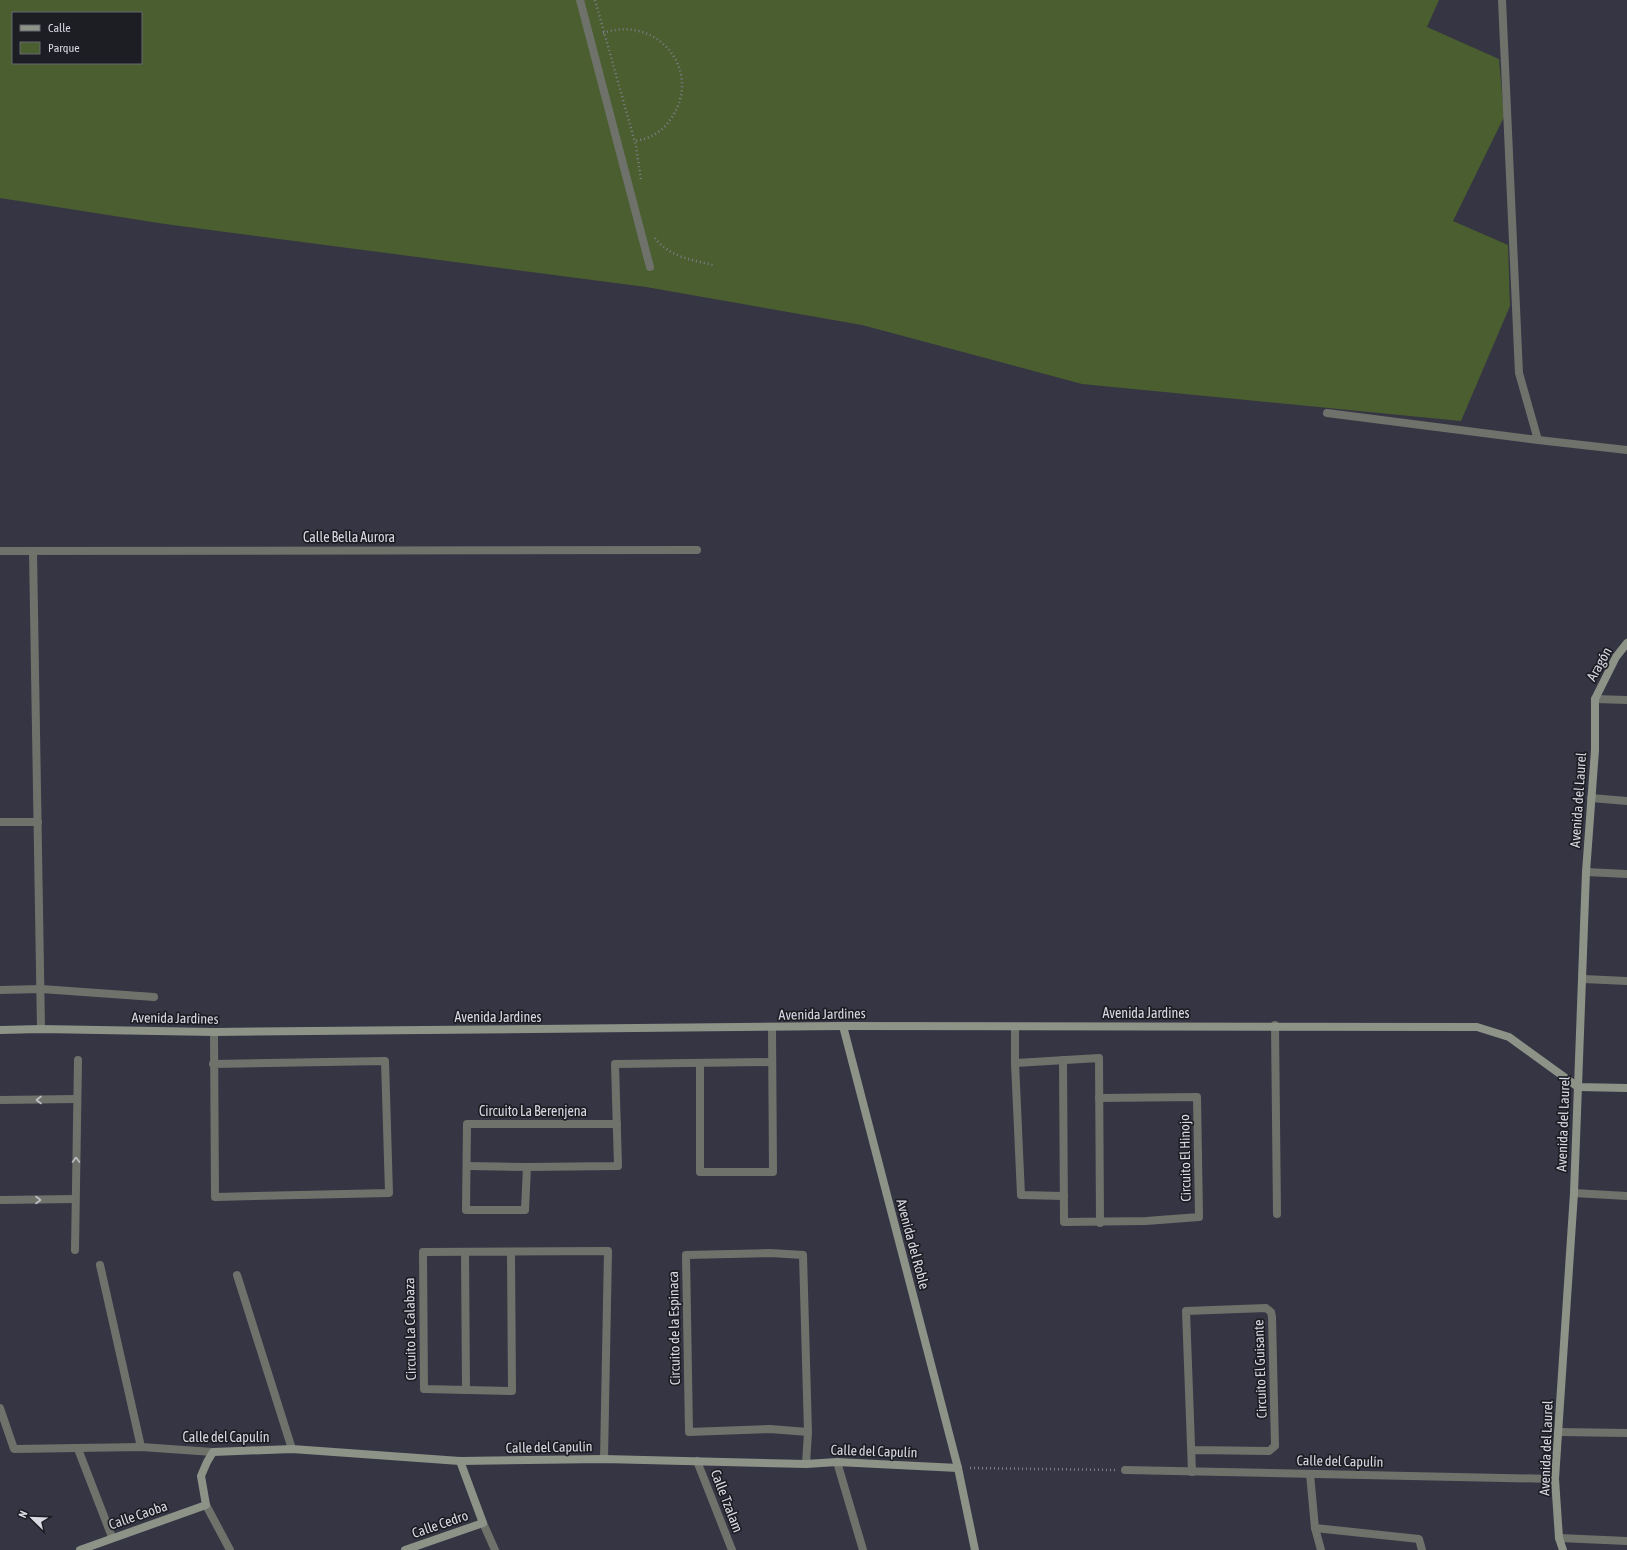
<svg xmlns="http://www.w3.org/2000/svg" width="1627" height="1550" font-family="'Asap Condensed',sans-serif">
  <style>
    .green { fill: #4b5e2f; fill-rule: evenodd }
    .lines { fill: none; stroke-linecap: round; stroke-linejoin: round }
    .path { stroke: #7e7e8a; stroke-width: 2.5; stroke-dasharray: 1 3; stroke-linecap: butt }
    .lane { stroke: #6f726b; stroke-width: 8 }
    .street { stroke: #6f726b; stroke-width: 8 }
    .secondary { stroke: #8e9388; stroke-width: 8 }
    .oneway { stroke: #bebfc5 }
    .labels { text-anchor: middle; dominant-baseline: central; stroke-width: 3.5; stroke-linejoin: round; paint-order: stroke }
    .street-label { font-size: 14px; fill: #d9d9e3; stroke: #1d1d24 }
  </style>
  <rect width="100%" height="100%" fill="#353544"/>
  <path class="green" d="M0,0H1439L1427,27L1499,59L1504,117L1453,221L1508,245L1510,306L1461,421L1082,384L862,325L646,287L165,224L0,198ZM13,13H141V63H13Z"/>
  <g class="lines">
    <g class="path">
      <path d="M595,0L636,146L641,180"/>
      <path d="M603,33C658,14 705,72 670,120C662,132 649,139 635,141"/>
      <path d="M655,238C669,257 692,260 713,265"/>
      <path d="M970,1468L1115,1470"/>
    </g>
    <g class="lane">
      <path d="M580,0L650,267"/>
      <path d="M1327,413L1538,440L1519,373L1502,0"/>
      <path d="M1538,440L1627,450"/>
      <path d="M0,551L697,550"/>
      <path d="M33,551L41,1029"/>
      <path d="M0,822H38"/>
      <path d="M0,990L41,989L154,997"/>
      <path d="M1015,1027V1063L1021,1195L1064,1196"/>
      <path d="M1063,1060L1064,1222L1146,1221L1199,1217L1197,1097L1099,1098"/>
      <path d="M700,1063V1172H773L772,1028"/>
      <path d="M1015,1063L1099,1058L1100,1223"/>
      <path d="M213,1064L385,1061L389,1193L215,1197L214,1032"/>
      <path d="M467,1166L527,1167L618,1166L615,1064L772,1062"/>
      <path d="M527,1167L525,1210H466L467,1124H617"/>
      <path d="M1192,1450L1269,1451L1275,1446L1272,1317L1271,1312L1266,1308L1186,1311L1192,1472"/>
      <path d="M806,1464L808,1432L803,1255L770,1253L686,1255L689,1432L770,1429L808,1432"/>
    </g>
    <g class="street">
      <path d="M1595,699L1627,700"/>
      <path d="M1591,798L1627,801"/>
      <path d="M1586,872L1627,874"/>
      <path d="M1583,979L1627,981"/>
      <path d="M1275,1025L1277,1214"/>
      <path d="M0,1100L77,1099"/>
      <path d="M1574,1193L1627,1196"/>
      <path d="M0,1200L75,1199"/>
      <path d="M75,1250L78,1060"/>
      <path d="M465,1252L466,1390"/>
      <path d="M511,1253L512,1391L424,1389L423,1252L608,1251L604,1459"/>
      <path d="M100,1265L141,1447"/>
      <path d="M237,1275L292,1449"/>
      <path d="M0,1408L14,1449L141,1447L213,1452"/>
      <path d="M1558,1432L1627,1433"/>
      <path d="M78,1449L112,1537"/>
      <path d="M697,1461L732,1550"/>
      <path d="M837,1462L863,1550"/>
      <path d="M1125,1470L1555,1479"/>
      <path d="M1310,1474L1315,1528L1321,1550"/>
      <path d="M206,1505L230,1550"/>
      <path d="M483,1523L495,1550"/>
      <path d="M1315,1528L1419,1539L1422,1550"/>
      <path d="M1559,1538L1627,1541"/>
    </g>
    <g class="secondary">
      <path d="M843,1026L958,1468L975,1550"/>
      <path d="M0,1030L41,1029L214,1032L843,1026L1477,1027L1509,1037L1578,1087L1627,1088"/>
      <path d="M80,1550L206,1505L201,1476L207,1462L213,1452L292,1449L460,1461L604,1459L806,1464L837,1462L958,1468"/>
      <path d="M405,1550L483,1523L460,1461"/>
      <path d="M1563,1550L1559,1538L1555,1479L1574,1193L1586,872L1595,750V699L1616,657L1627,643"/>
    </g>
  </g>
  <defs><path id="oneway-chevron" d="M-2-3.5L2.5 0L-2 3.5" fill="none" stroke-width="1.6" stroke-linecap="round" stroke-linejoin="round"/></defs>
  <g class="oneway">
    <use href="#oneway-chevron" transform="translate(39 1100) rotate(180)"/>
    <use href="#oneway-chevron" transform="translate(76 1160) rotate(-89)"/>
    <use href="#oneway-chevron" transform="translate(38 1200)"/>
  </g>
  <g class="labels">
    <g class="street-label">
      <text x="349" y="537">Calle Bella Aurora</text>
      <text transform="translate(1599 664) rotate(-61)">Aragón</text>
      <text transform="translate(1578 800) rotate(-86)">Avenida del Laurel</text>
      <text x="1146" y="1013">Avenida Jardines</text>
      <text transform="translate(822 1014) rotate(-1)">Avenida Jardines</text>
      <text x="498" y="1017">Avenida Jardines</text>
      <text transform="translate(175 1018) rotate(1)">Avenida Jardines</text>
      <text x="533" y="1111">Circuito La Berenjena</text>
      <text transform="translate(1563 1124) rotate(-88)">Avenida del Laurel</text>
      <text transform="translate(1185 1158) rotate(-91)">Circuito El Hinojo</text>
      <text transform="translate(913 1244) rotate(75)">Avenida del Roble</text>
      <text transform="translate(674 1328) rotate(-91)">Circuito de la Espinaca</text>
      <text transform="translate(410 1329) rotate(-91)">Circuito La Calabaza</text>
      <text transform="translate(1260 1369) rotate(-92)">Circuito El Guisante</text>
      <text x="226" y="1437">Calle del Capulín</text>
      <text transform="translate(549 1447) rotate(-1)">Calle del Capulín</text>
      <text transform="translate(1546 1448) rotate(-88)">Avenida del Laurel</text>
      <text transform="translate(874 1451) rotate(2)">Calle del Capulín</text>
      <text transform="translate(1340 1461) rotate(1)">Calle del Capulín</text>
      <text transform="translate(727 1501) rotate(69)">Calle Tzalam</text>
      <text transform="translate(138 1515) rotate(-19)">Calle Caoba</text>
      <text transform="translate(440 1524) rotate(-19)">Calle Cedro</text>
    </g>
  </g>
  <rect x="12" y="12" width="130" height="52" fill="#1d1d24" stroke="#686870"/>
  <rect x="20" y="25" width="20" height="6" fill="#8e9388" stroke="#686870"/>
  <text x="48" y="32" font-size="12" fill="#d9d9e3">Calle</text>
  <rect x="20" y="42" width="20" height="12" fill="#4b5e2f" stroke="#686870"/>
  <text x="48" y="52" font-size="12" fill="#d9d9e3">Parque</text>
  <g transform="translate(32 1518) rotate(293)" stroke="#1d1d24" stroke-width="3" paint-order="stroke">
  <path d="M0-3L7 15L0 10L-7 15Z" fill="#d9d9e3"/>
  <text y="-6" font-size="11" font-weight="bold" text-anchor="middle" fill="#d9d9e3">N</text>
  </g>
</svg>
